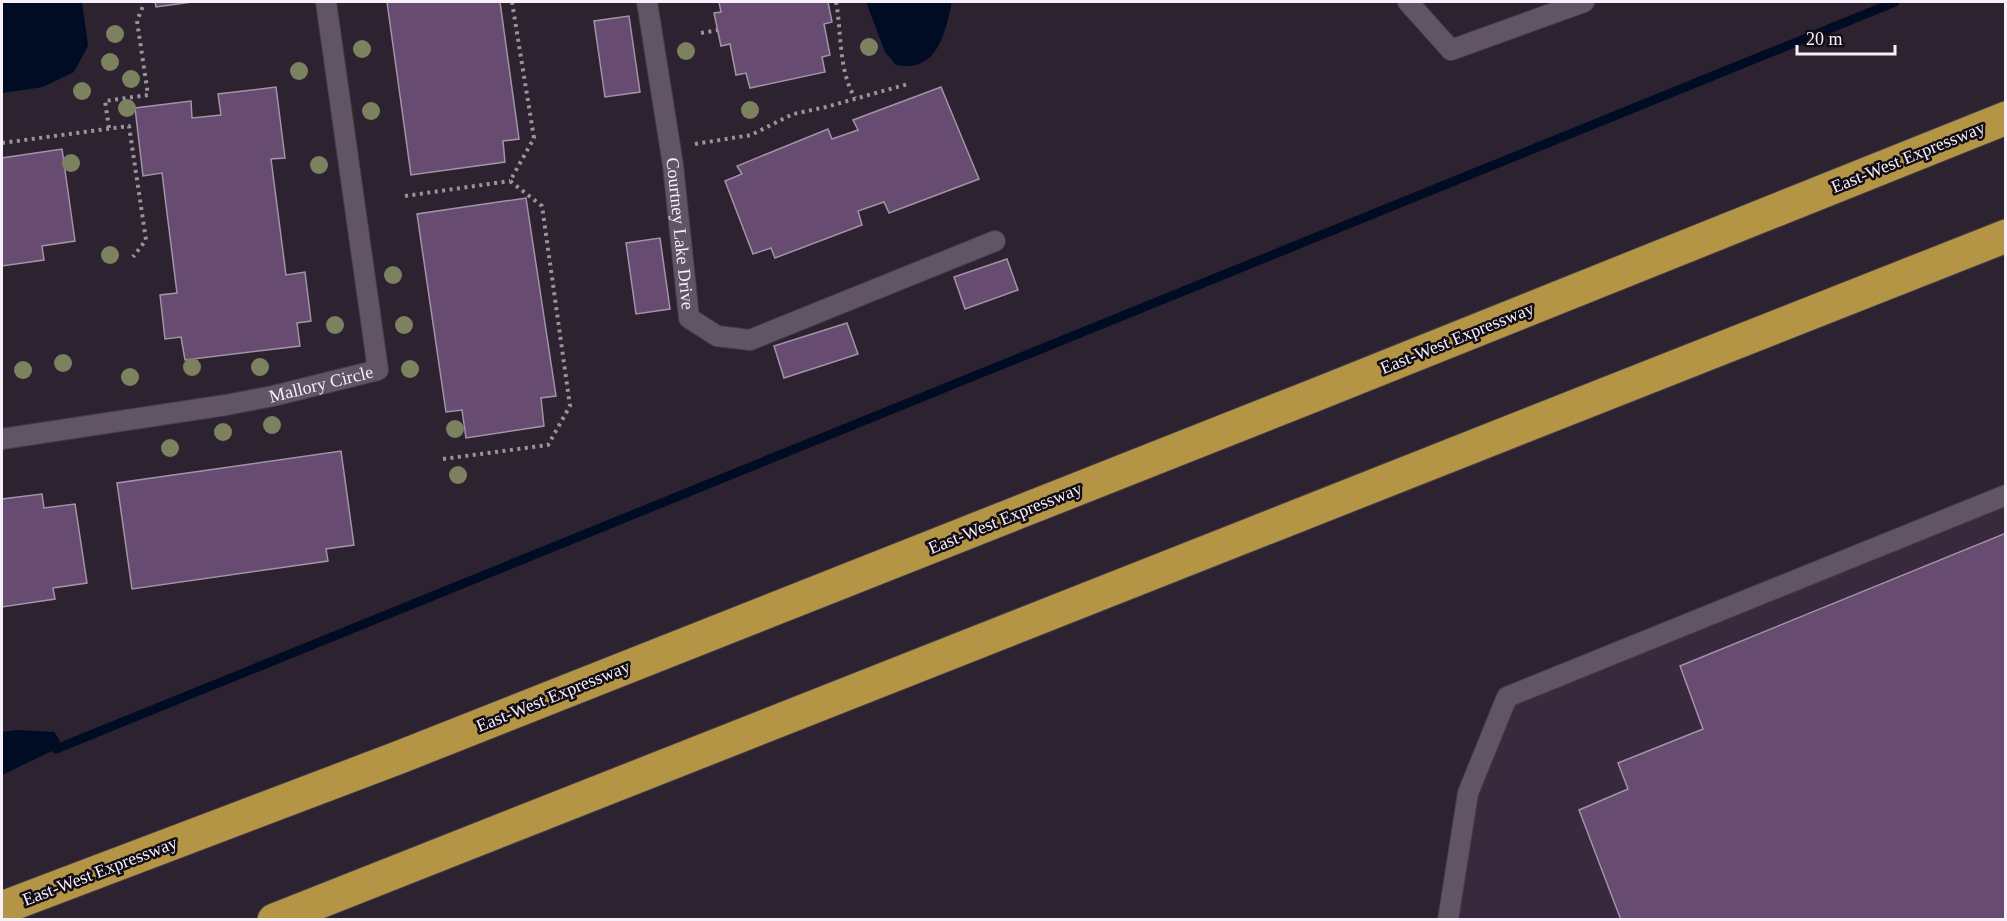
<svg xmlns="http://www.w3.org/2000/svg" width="2007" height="921" font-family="'Times New Roman',serif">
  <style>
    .built { fill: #38293d }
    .water { fill: #000c23 }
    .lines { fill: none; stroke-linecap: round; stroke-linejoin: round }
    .stream { stroke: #000c23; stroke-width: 9 }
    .building { fill: #674b71; stroke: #a294a7; stroke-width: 1.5 }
    .service-casing { stroke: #473d4a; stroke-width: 22 }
    .motorway-casing { stroke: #473d4a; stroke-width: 35 }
    .path { stroke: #9b929e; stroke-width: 4; stroke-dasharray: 3 4.5; stroke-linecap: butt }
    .service { stroke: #615465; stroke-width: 20 }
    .motorway { stroke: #b39545; stroke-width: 33 }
    .tree { fill: #7c825f }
    .labels { text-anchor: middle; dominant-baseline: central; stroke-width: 5; stroke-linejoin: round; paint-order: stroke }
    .street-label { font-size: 18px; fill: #f7eff9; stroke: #120d14 }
  </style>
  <rect width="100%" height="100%" fill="#2c2230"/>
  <path class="built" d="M2005,495V919L1448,920L1468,793L1507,697Z"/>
  <g class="water">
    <path d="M2,2H82L88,46L74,72L43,87L2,93Z"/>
    <path d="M866,2H952C945,33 938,73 896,65L885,52Z"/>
    <path d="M17,730L54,732L60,740L56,749L2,775V732Z"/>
  </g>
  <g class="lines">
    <path class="stream" d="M56,749L1895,2"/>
  </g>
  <g class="building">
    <path d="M155,2H192L156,7Z"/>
    <path d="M387,2H500L519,139L503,141L505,162L411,175Z"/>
    <path d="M719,2H828L832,22L824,24L830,55L822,57L825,72L750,88L746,73L736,75L730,44L721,46L714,13L721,12Z"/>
    <path d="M629,16L640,92L605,97L594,21Z"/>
    <path d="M276,87L285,158L271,159L286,275L305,272L311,321L297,323L300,346L185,360L181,337L165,339L160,295L177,293L162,173L143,176L135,108L191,101L192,118L221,115L218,94Z"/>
    <path d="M941,87L979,179L889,213L884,202L858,211L862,225L775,258L771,248L753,254L725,181L742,174L737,166L828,129L832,139L858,130L853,120Z"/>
    <path d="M62,149L75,241L42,246L44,260L2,266V158Z"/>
    <path d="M526,198L556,396L541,398L544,426L466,438L462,410L446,412L417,214Z"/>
    <path d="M660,238L670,309L636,314L626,243Z"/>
    <path d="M1007,259L1018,290L965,309L954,277Z"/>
    <path d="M847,323L858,354L784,378L774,346Z"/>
    <path d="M341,451L354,545L326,549L328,561L132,589L117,483Z"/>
    <path d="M42,494L44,508L75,504L87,583L53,588L55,599L2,607V499Z"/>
    <path d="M2006,533V920H1621L1579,810L1628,789L1618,763L1703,729L1680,666Z"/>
  </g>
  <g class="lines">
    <g class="service-casing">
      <g id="service">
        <path id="s1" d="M647,2L673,165L689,318L717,336L750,340L995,241"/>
        <path d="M1408,2L1451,50L1584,2"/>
        <path id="s2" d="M2,439L226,405L273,396L378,370L326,2"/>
        <path d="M1448,920L1468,793L1507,697L2006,495"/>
      </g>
    </g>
    <g class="motorway-casing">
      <g id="motorway">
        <path d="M2,908L400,757L1315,395L2006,118"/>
        <path d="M274,920L2006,236"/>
      </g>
    </g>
    <g class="path">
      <path d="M836,2C842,34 838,69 855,98"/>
      <path d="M701,33L718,30"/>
      <path d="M109,128L105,101L148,95L137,21L143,6L142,2"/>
      <path d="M2,143L129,126L146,240L133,257"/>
      <path d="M695,144L751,135L793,114L826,107L908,84"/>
      <path d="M405,196L510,181"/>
      <path d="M443,459L548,445L570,406L542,206L510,181L534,138L512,2"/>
    </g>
    <use href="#service" class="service"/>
    <use href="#motorway" class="motorway"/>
  </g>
  <g class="tree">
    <circle cx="115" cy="34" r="9"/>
    <circle cx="869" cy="47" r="9"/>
    <circle cx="362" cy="49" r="9"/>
    <circle cx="686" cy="51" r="9"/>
    <circle cx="110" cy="62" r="9"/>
    <circle cx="299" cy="71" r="9"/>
    <circle cx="131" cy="79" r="9"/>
    <circle cx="82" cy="91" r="9"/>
    <circle cx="127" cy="108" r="9"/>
    <circle cx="750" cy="110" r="9"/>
    <circle cx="371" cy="111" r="9"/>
    <circle cx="71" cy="163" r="9"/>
    <circle cx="319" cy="165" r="9"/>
    <circle cx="110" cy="255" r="9"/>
    <circle cx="393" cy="275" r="9"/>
    <circle cx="335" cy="325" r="9"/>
    <circle cx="404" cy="325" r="9"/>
    <circle cx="63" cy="363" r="9"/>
    <circle cx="192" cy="367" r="9"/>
    <circle cx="260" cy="367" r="9"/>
    <circle cx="410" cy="369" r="9"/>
    <circle cx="23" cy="370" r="9"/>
    <circle cx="130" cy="377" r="9"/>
    <circle cx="272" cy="425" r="9"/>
    <circle cx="455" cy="429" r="9"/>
    <circle cx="223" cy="432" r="9"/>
    <circle cx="170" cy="448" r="9"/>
    <circle cx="458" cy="475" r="9"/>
  </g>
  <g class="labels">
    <g class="street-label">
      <text transform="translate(1908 157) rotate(-22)">East-West Expressway</text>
      <text stroke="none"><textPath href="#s1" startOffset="234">Courtney Lake Drive</textPath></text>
      <text transform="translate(1457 338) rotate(-22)">East-West Expressway</text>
      <text stroke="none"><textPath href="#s2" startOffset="324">Mallory Circle</textPath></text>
      <text transform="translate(1005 518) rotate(-22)">East-West Expressway</text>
      <text transform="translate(553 696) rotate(-22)">East-West Expressway</text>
      <text transform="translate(100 871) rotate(-21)">East-West Expressway</text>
    </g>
  </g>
  <rect width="2007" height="921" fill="none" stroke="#f7eff9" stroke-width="6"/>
  <path d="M1797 45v9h98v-9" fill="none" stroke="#f7eff9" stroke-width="3"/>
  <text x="1806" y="45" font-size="18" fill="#f7eff9" stroke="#120d14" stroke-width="4.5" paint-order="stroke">20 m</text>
</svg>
